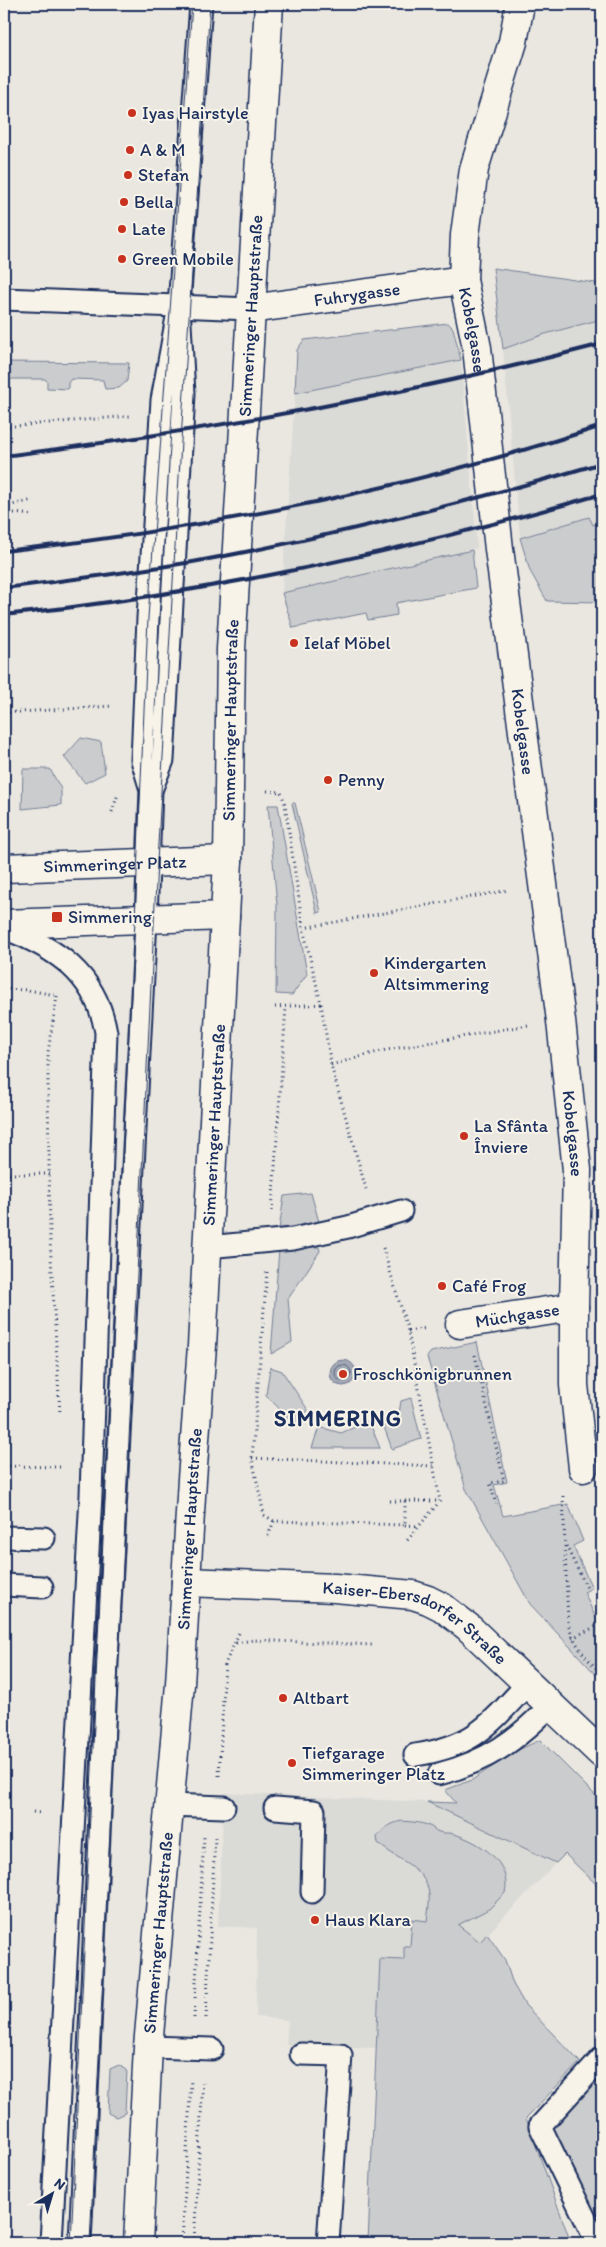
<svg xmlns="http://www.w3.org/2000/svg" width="606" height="2247" font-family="Itim,sans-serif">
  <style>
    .built { fill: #dadad6 }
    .green { fill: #cbcccd; stroke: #737e96 }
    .water { fill: #a3a8b4; stroke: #6d7892 }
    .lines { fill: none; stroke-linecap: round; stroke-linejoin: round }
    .shore { stroke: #515f80; stroke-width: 1 }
    .service-casing { stroke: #1b2f5e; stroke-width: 25 }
    .minor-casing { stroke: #1b2f5e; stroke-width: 31 }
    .secondary-casing { stroke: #1b2f5e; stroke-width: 31 }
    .primary-casing { stroke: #1b2f5e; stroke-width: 31 }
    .path { stroke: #1b2f5e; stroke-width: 3; stroke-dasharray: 1 4; stroke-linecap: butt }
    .service { stroke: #f7f3e8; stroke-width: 21 }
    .minor { stroke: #f7f3e8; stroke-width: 28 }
    .secondary { stroke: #f7f3e8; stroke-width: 28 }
    .primary { stroke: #f7f3e8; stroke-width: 28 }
    .tram { stroke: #1b2f5e; stroke-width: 1 }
    .rail { stroke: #1b2f5e; stroke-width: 4 }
    .poi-dot { fill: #c8321e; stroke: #f7f3e8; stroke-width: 2 }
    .labels { text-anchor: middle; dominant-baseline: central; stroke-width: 4; stroke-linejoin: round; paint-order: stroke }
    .poi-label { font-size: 18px; fill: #1b2f5e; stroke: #f7f3e8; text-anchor: start }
    .street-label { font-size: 18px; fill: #1b2f5e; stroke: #f7f3e8 }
    .district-label { font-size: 22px; font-weight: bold; letter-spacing: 1px; fill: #1b2f5e; stroke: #f7f3e8 }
  </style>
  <rect width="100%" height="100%" fill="#eae7e0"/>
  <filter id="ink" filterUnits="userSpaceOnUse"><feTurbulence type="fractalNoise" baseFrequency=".02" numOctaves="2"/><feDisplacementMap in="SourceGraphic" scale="10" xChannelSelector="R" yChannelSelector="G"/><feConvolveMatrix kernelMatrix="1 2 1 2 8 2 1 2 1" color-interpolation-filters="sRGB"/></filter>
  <g filter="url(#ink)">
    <g class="built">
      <path d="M602,319V522L592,525L589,517L520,538L503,349L545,334Z"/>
      <path d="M461,360L477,548L282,593L295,393Z"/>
      <path d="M224,1793L427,1802L556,1863L480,1942L458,1925L410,1946L404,1960L380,1959L376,2048L286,2045L288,2020L256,2017L257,1928L218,1926Z"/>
    </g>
    <g class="green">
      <path d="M493,268L602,284V319L545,334L503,349Z"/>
      <path d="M448,323L453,328L461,360L295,393L297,350L304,340Z"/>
      <path d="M4,362L129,363L127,381L119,388L105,389L103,380L71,379L68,383V389L47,388V381L45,379H12L10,381V387H4Z"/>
      <path d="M589,517L593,525L602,522V602L547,601L530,571L520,538Z"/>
      <path d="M472,550L476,588L396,603L397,615L368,620L366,613L293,628L282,593Z"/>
      <path d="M81,738L101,742L105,773L85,783L64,757Z"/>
      <path d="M23,769H50L61,789V805L22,809Z"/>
      <path d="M292,803H295L321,912L317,913Z"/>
      <path d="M268,805H278L307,974L292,995L276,994L277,905Z"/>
      <path d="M311,1193L319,1222L279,1229L284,1196Z"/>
      <path d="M319,1247L320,1251L288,1299L292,1342L271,1354L279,1249Z"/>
      <path d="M477,1342L507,1482L494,1485L503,1516L568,1504L583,1541L573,1546L592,1588L584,1592L602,1632V1681L530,1604L466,1489L427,1357L431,1352Z"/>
      <path d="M270,1367L282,1371L308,1410L297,1427L266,1395Z"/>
      <path d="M411,1398L421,1439L392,1449L383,1424L399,1413L401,1401Z"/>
      <path d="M369,1421L380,1448H312L319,1427L341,1433Z"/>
      <path d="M540,1740L602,1802V1890L565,1854L556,1863L427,1802L456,1803L445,1790L472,1780L516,1751Z"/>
      <path d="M402,1821C411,1822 421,1822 429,1826C433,1827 435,1831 439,1832C443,1834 449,1832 454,1834C480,1842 512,1862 505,1893L489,1909L458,1925L480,1942L487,1934L505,1960L513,1984L525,2005L580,2062L526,2118L571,2243H368L380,1959L404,1960V1946H410L412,1919L427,1921C428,1912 430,1903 429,1894C426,1867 395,1859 378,1843L377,1837C384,1828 391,1823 402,1821Z"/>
      <path d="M119,2065L127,2070L125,2113L116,2117L108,2113L110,2069Z"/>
      <path d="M602,2066V2237L548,2124Z"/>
    </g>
    <circle class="water" cx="343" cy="1373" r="13"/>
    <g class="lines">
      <circle class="shore" cx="343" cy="1373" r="8"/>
      <g class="service-casing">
        <g id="service">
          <path d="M4,299L250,309"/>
          <path d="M151,790L163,760L184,394L179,306L201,4"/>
          <path d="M4,928C56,948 96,974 106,1032L91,1495L51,2243"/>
          <path d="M207,1247L293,1239L348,1227L401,1211"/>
          <path d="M4,1537L44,1538"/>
          <path d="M4,1585L42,1587"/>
          <path d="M415,1755C475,1746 489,1725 528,1683"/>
          <path d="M439,1774C488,1761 516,1741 551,1705"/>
          <path d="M168,1805L224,1807"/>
          <path d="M275,1808L314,1811L312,1892"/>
          <path d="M148,2047L212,2049"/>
          <path d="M301,2054L341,2055L328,2243"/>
          <path d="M80,2243L107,1664L146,919L151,790L142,760L148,618L162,400L179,306"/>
          <path d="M597,2243L540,2126L602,2058"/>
        </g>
      </g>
      <g class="minor-casing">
        <g id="minor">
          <path id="s1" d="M520,4L513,42L474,169L465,235L463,280L477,348L499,549L561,1021L577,1170L574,1307V1385L583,1468"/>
          <path id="s2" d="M250,309L463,280"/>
          <path id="s3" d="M4,868L228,860"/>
          <path d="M4,924L225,916"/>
          <path id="s4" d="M460,1324L574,1307"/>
        </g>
      </g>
      <g class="secondary-casing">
        <g id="secondary">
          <path id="s5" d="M186,1582L335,1588L413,1595L428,1600L442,1607L468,1627L602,1754"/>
        </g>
      </g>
      <g class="primary-casing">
        <g id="primary">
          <path id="s6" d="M138,2243L148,2047L180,1684L192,1479L202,1346L228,860L231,649L269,4"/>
        </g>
      </g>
      <g class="path">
        <path d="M4,427L130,416"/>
        <path d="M4,507L33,500"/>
        <path d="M4,512L33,515"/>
        <path d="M4,713L113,706"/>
        <path d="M267,791L281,792L285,804L303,928L321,1004L331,1065L366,1189"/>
        <path d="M112,812L118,794"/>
        <path d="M303,928L509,890"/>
        <path d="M4,989L28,990L55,995"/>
        <path d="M57,996L48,1052V1083L50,1240L60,1414"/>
        <path d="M275,1007L321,1004"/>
        <path d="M331,1065L381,1051L528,1025"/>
        <path d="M4,1174H50"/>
        <path d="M272,1211L286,1007"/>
        <path d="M383,1248L408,1331L440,1501"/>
        <path d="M267,1272L252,1458L264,1515L274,1521"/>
        <path d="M408,1331L427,1328"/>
        <path d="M475,1355L504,1481L490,1483L496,1504"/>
        <path d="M252,1458L434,1466"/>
        <path d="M4,1466L61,1467"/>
        <path d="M563,1496L568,1623C574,1645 586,1658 602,1674"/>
        <path d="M390,1501H440L405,1543"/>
        <path d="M405,1525L419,1526"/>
        <path d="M268,1536L274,1521L405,1525V1501"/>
        <path d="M566,1546L588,1590"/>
        <path d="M572,1638L599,1625"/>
        <path d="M236,1643L253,1640L372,1645"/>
        <path d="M219,1776L225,1664L239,1633"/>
        <path d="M33,1812L41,1813"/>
        <path d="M194,2018L204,1837"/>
        <path d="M206,2018L215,1837"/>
        <path d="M182,2243L191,2079"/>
        <path d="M194,2243L203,2079"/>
      </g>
      <use href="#service" class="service"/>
      <use href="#minor" class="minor"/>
      <use href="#secondary" class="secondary"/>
      <use href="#primary" class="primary"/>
      <g class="tram">
        <path d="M71,2243L97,1657L135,919L148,618L192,4"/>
        <path d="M90,2243L157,862L183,407L210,4"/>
      </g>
      <g class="rail">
        <path d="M4,456C205,431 406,395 602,344"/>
        <path d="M4,551C207,529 408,489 602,426"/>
        <path d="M4,588C69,580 134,572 198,561C335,536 469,502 602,463"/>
        <path d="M4,615C207,594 406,551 602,494"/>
      </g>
    </g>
  </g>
  <g class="poi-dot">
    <circle cx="132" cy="113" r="5"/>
    <circle cx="130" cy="150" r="5"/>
    <circle cx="128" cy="175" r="5"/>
    <circle cx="124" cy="202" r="5"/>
    <circle cx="122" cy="229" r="5"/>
    <circle cx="122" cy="259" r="5"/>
    <circle cx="294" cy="643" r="5"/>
    <circle cx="328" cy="780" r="5"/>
    <rect x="51" y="911" width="12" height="12" rx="2.5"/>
    <circle cx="374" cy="973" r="5"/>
    <circle cx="464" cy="1136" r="5"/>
    <circle cx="442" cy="1286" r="5"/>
    <circle cx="343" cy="1374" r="5"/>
    <circle cx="283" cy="1698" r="5"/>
    <circle cx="292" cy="1763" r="5"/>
    <circle cx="315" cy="1920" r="5"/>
  </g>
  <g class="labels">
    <g class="poi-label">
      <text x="142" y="113">Iyas Hairstyle</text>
      <text x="140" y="150">A &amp; M</text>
      <text x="138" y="175">Stefan</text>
      <text x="134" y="202">Bella</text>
      <text x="132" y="229">Late</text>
      <text x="132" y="259">Green Mobile</text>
      <text x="304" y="643">Ielaf Möbel</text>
      <text x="338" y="780">Penny</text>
      <text x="68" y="917">Simmering</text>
      <text x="384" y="963">Kindergarten<tspan x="384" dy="21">Altsimmering</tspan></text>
      <text x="474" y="1126">La Sfânta<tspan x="474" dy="21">Înviere</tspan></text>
      <text x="452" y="1286">Café Frog</text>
      <text x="353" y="1374">Froschkönigbrunnen</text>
      <text x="293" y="1698">Altbart</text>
      <text x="302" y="1753">Tiefgarage<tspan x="302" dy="21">Simmeringer Platz</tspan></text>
      <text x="325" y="1920">Haus Klara</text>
    </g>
    <g class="street-label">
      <text stroke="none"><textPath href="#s2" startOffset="108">Fuhrygasse</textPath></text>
      <text stroke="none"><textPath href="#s6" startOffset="1931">Simmeringer Hauptstraße</textPath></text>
      <text stroke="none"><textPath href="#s1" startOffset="334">Kobelgasse</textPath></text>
      <text stroke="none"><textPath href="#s6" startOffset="1526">Simmeringer Hauptstraße</textPath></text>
      <text stroke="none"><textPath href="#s1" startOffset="739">Kobelgasse</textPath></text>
      <text stroke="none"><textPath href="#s3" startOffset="111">Simmeringer Platz</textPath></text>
      <text stroke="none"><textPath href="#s6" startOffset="1121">Simmeringer Hauptstraße</textPath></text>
      <text stroke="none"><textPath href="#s1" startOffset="1144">Kobelgasse</textPath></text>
      <text stroke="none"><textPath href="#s4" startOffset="58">Müchgasse</textPath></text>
      <text stroke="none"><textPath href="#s6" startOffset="716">Simmeringer Hauptstraße</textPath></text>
      <text stroke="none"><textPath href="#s5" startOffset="239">Kaiser-Ebersdorfer Straße</textPath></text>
      <text stroke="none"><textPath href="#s6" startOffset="311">Simmeringer Hauptstraße</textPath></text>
    </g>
    <g class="district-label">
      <text x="338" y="1418">SIMMERING</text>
    </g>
  </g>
  <rect width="606" height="2247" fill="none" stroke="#f7f3e8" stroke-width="20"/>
  <rect x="10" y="10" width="586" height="2227" fill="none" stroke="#1b2f5e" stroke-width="2" filter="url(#ink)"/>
  <g transform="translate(52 2194) rotate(38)" stroke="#f7f3e8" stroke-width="4" paint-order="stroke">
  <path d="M0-4L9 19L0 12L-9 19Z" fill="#1b2f5e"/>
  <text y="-8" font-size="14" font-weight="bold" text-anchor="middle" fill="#1b2f5e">N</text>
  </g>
</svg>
